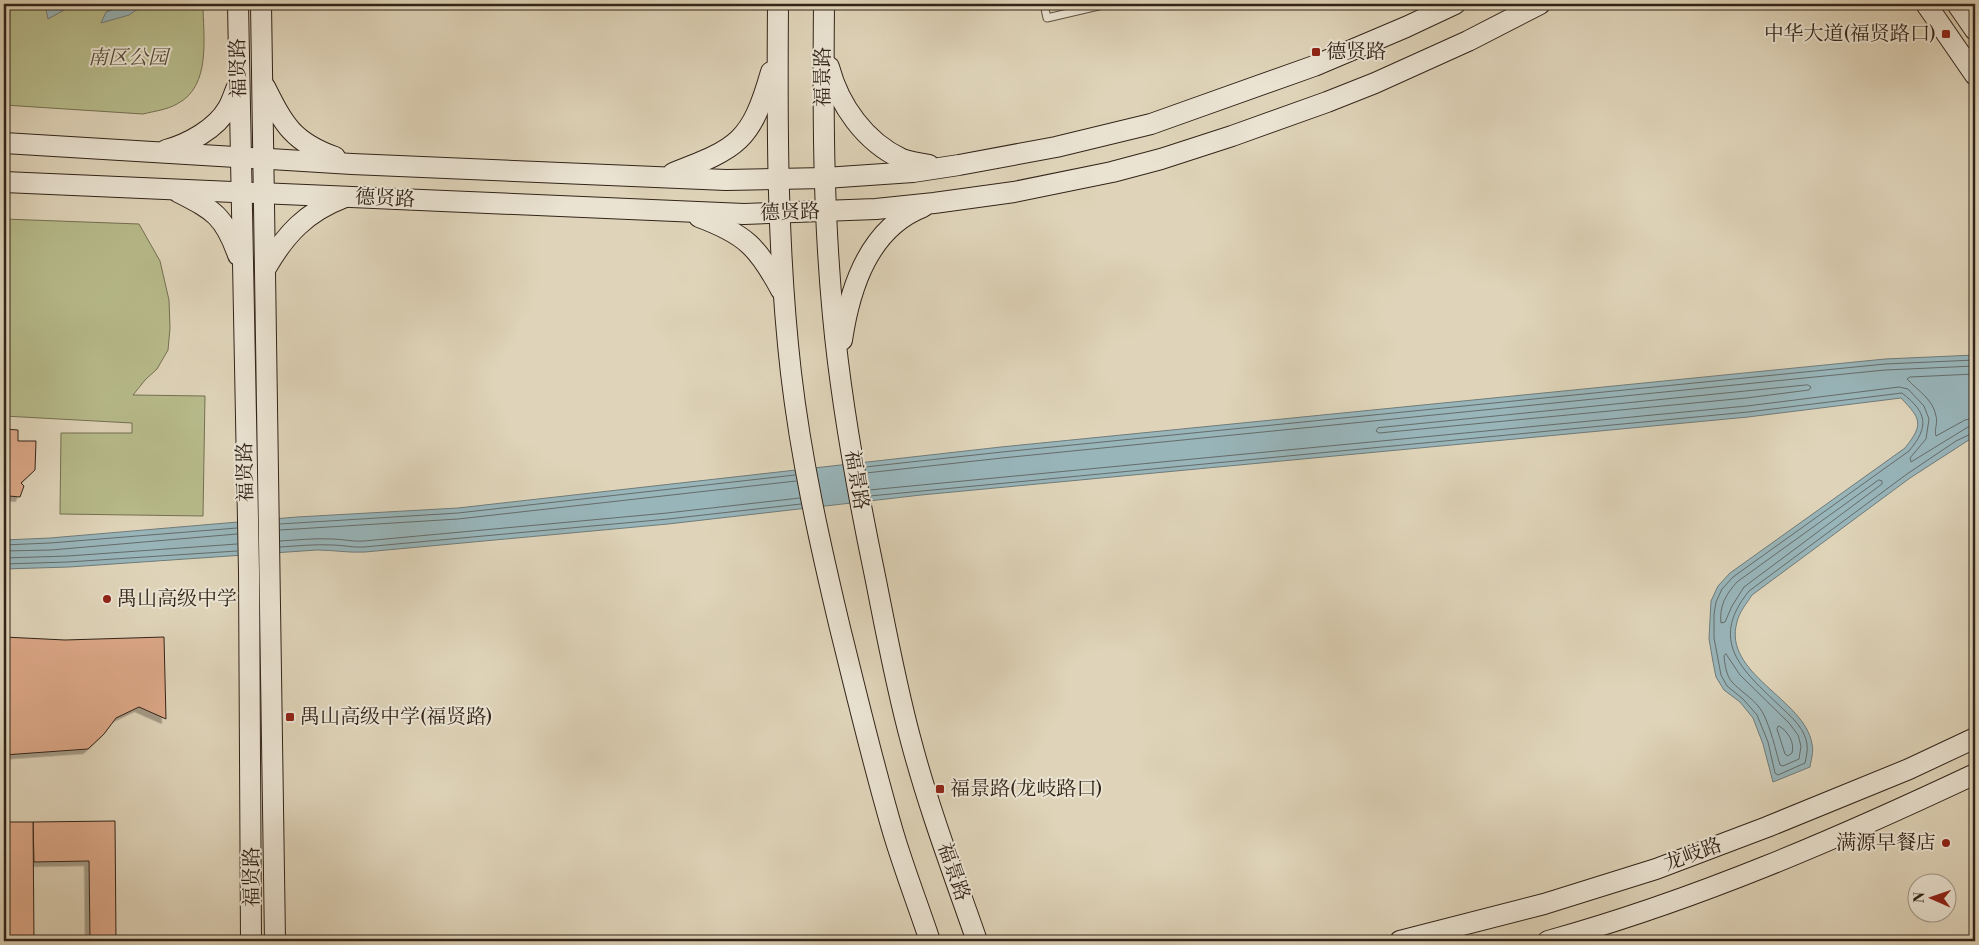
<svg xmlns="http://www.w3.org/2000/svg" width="1979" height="945" font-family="'Libre Bodoni','Noto Serif SC',serif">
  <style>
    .green { fill: #b7bb8b; stroke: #747052 }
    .water { fill: #98b5ba; stroke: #6f7b7a }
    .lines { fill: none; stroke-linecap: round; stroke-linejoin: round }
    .shore { stroke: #656c6a; stroke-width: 1 }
    .building { fill: #dca888; stroke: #322419; filter: url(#shadow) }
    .lane-casing { stroke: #5d5041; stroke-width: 9 }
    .secondary-casing { stroke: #322419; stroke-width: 22 }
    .lane { stroke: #eae3d2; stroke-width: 7 }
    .secondary { stroke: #eae3d2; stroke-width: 20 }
    .poi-dot { fill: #8f2418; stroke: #eae3d2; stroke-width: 2 }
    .labels { text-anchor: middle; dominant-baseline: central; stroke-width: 4; stroke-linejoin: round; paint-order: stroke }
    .poi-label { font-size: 20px; fill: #322419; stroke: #eae3d2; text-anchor: start }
    .park-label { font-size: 20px; font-style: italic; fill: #534a36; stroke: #eae3d2 }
    .street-label { font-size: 20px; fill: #322419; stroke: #eae3d2 }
  </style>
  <defs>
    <filter id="shadow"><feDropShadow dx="-4.5" dy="4.5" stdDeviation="0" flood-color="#0004"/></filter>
  </defs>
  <rect width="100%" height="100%" fill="#dfd4b9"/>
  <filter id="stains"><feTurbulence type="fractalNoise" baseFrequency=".004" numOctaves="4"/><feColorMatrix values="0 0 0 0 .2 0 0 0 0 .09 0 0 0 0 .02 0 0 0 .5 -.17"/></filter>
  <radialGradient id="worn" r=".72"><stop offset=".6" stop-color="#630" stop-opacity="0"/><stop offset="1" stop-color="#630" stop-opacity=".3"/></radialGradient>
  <g class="green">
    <path d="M4,4H203C203,36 212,86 177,104C166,110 155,111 143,114L4,105Z"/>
    <path d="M4,219L139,224L160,261L169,300L170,328L168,350L157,369L145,380L133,395L205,396L203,516L60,514L61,433H132V423L4,416Z"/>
  </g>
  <g class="water">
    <path d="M45,4H64L66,9L48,19Z"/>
    <path d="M128,4H145L129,15L101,23L106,12Z"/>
    <path d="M1975,355V436L1910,478L1752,595C1747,603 1739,612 1737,622C1722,674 1805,699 1812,744C1814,751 1811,760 1810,767L1773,782L1763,744L1753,718L1740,702L1724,690L1716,677L1713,662L1709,639L1711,601L1718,586L1730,573L1905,448C1924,424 1921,419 1901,398L1748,417L921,495L668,524L365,552C348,553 333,550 317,550L69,567L4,569V540L50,538L297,517L458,508L1001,447L1885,359Z"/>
  </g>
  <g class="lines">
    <g class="shore">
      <path d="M1975,374L1910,377L1907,379C1918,391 1933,399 1936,416C1938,423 1934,430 1936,436L1965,420L1975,418"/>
      <path d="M1808,385L1811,387L1809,390L1746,398L1379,433L1376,431L1378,428Z"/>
      <path d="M865,467L1002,452L1885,364L1975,360"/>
      <path d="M866,473L1002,458L1885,370L1975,366"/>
      <path d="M1879,480L1882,481V484L1744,587L1732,606L1725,622L1721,623C1719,606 1726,594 1737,582Z"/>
      <path d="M869,490L1747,406L1899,387L1908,389L1924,406L1929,419L1926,439L1910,458L1911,462L1968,427L1975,425"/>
      <path d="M870,496L1748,412L1902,393C1928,413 1929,427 1909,451L1733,577L1722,589L1716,602L1714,614V638L1721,675L1727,686L1743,699L1757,715L1768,742L1775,773L1778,775L1805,763C1806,758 1808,750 1807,744C1805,730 1794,719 1784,710C1746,673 1706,644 1749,591L1907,474L1956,441L1975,432"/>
      <path d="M280,524L458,513L795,475"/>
      <path d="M280,530L458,519L796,481"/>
      <path d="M280,541C298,540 315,538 332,539C343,539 353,542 364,541L667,513L800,498"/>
      <path d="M4,545L50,543L237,528"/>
      <path d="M280,547C298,546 315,544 333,545C344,545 353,548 364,547L668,519L801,504"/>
      <path d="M4,551L51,550L237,534"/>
      <path d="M4,558L68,556L237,544"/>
      <path d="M4,564L68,562L237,551"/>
      <path d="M1726,654L1740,675L1789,723L1798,735L1801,746L1799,759L1783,766L1780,765C1775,748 1771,729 1763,713C1755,699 1742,693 1732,682C1726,675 1725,665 1724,656Z"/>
      <path d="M1779,726C1788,731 1795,743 1792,753L1788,756L1785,754L1777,729Z"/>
    </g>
  </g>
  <g class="building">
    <path d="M4,429L18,430V441H36L35,470L21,483L24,486L20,497L9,496L8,495L4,498Z"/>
    <path d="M4,637L65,640L164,637L166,719L139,707L116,718L104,734L88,749L4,755Z"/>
    <path d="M115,821L116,941H90L89,861L34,862L33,822Z"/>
    <path d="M4,822H33L34,941H4Z"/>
  </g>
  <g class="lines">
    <g class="lane-casing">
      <path id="lane" d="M1044,4L1047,18L1107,4"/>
    </g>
    <g class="secondary-casing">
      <g id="secondary">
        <path d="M238,4L249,572L251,941"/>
        <path d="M261,4L275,941"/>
        <path d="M778,4C777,127 777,251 791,373C801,459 820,544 840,628C857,696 873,764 893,832C904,869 918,905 930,941"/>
        <path d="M824,4C823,108 823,212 833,316C841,403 857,490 875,576C886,631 896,686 911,741C929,809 954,875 977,941"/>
        <path d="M1926,4L1975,75"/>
        <path d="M1957,4L1975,30"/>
        <path d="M829,67C839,105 865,142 902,159C910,162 920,163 929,165"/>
        <path d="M265,87C284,125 293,142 335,157"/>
        <path d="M4,143L352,164L726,180L825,178L913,172L959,165L1056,147L1151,124L1314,66L1406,27L1455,4"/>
        <path d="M166,150C188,144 216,129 228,108C232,101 234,93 238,85"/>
        <path d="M673,173C738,148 751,142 771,72"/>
        <path d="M4,182L744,214L876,209L934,203L1014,192L1112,172L1161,159L1232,136L1327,102L1375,83L1468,41L1540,4"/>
        <path d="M178,192C213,210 224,215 238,255"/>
        <path d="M699,217C745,234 758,247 781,290"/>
        <path d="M266,268C285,235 306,212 343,198"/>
        <path d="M842,340C850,287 869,228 923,207"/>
        <path d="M1400,941L1544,904L1656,869L1767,827L1909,769L1975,738"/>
        <path d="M1548,941C1696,900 1837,839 1975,774"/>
      </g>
    </g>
    <use href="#lane" class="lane"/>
    <use href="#secondary" class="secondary"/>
  </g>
  <g class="poi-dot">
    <rect x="1941" y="29" width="10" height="10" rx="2.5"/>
    <rect x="1311" y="47" width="10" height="10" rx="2.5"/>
    <circle cx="107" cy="599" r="5"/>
    <rect x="285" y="712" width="10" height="10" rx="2.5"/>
    <rect x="935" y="784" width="10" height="10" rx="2.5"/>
    <circle cx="1946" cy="843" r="5"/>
  </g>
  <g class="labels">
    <g class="poi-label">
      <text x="1936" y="34" text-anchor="end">中华大道(福贤路口)</text>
      <text x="1326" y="52">德贤路</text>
      <text x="117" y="599">禺山高级中学</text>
      <text x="300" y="717">禺山高级中学(福贤路)</text>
      <text x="950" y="789">福景路(龙岐路口)</text>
      <text x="1936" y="843" text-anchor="end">满源早餐店</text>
    </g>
    <g class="park-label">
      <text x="128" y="58">南区公园</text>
    </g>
    <g class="street-label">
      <text transform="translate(239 68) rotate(-91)">福贤路</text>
      <text transform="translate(823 77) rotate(-90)">福景路</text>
      <text transform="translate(385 199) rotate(3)">德贤路</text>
      <text transform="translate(790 213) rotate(-2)">德贤路</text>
      <text transform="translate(246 472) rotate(-91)">福贤路</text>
      <text transform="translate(856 480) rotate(81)">福景路</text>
      <text transform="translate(1693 855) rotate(-20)">龙岐路</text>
      <text transform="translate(953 872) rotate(71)">福景路</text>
      <text transform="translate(252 877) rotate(-90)">福贤路</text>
    </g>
  </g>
  <rect width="1979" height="945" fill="none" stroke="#dfd4b9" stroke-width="20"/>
  <rect x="5" y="5" width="1969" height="935" fill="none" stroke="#322419" stroke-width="2.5"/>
  <rect x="10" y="10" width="1959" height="925" fill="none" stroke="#322419"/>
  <g transform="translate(1932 898) rotate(272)"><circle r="24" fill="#eae3d2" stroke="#a09788"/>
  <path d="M0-4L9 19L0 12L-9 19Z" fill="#8f2418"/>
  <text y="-8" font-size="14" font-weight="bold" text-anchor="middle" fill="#322419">N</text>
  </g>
  <rect width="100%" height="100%" filter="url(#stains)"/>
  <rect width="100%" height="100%" fill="url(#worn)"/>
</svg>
